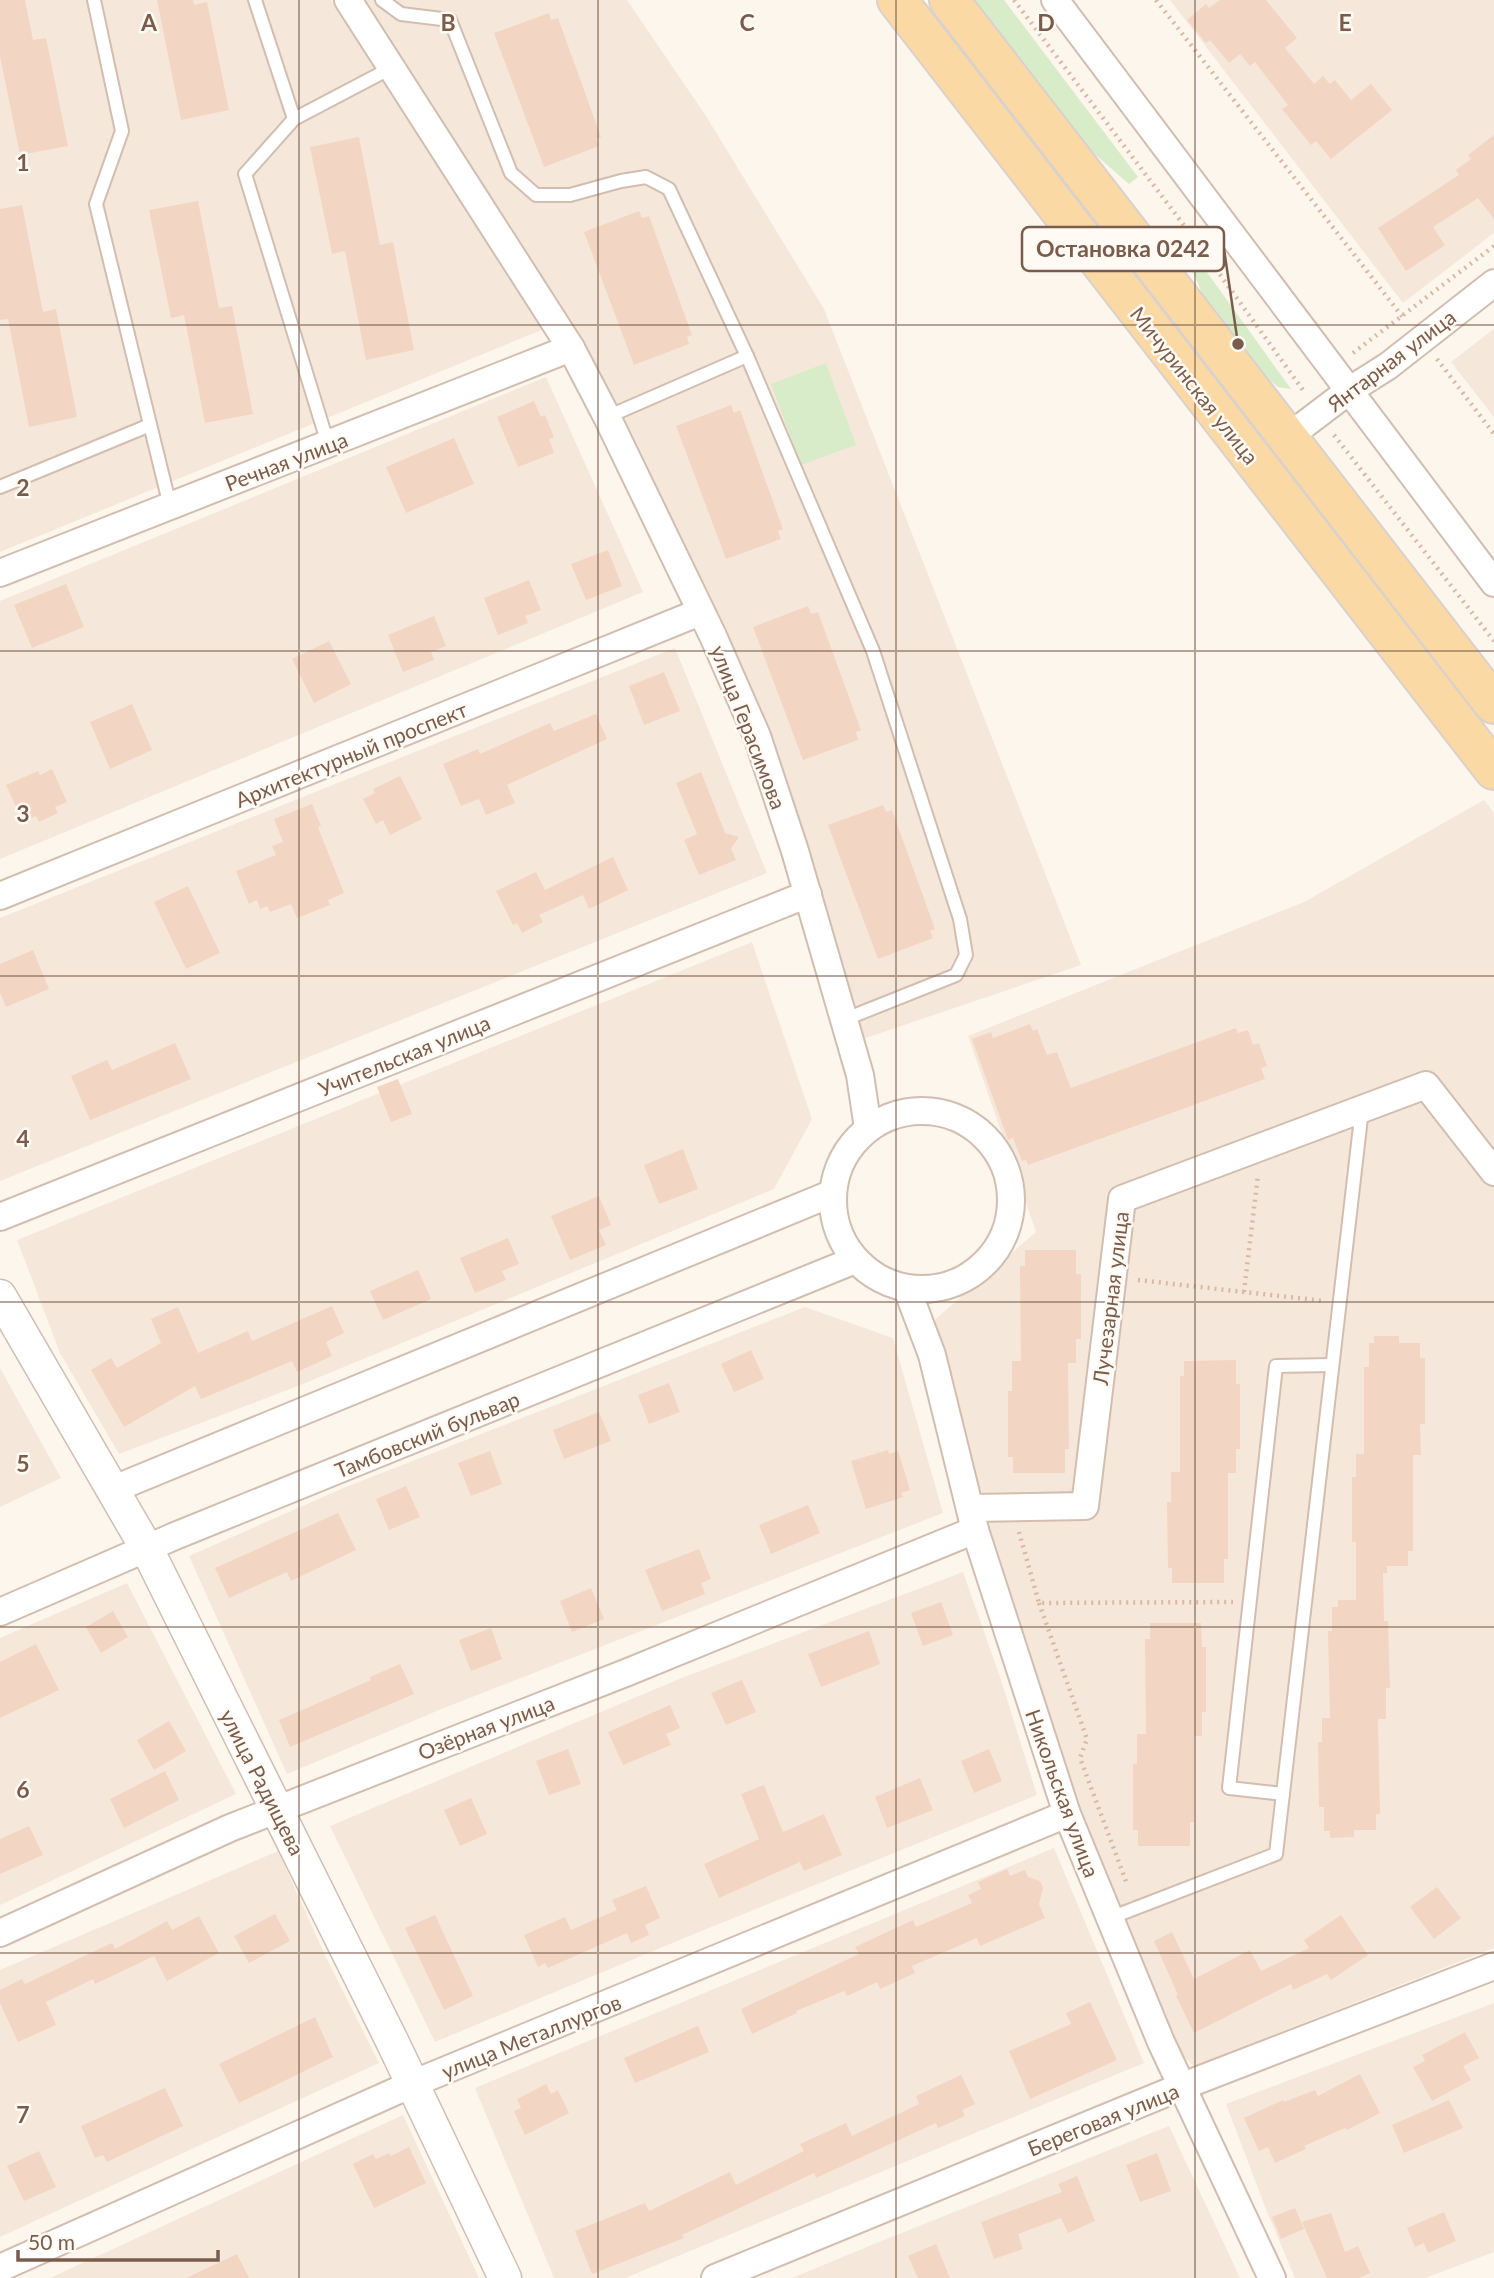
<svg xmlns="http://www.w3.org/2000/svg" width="1494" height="2278" font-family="Lato,sans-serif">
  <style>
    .residential { fill: #f5e8da }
    .green { fill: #d8ecc9 }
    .building { fill: #f3d5c3 }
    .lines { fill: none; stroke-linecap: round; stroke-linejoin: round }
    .service-casing { stroke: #d1beb0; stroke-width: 16 }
    .minor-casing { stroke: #d1beb0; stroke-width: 30 }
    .tertiary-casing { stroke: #d1beb0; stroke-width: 35 }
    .primary-casing { stroke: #dad1cd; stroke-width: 42 }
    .path { stroke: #d9b8a5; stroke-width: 4.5; stroke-dasharray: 2 5; stroke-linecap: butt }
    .service { stroke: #fff; stroke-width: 12 }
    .minor { stroke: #fff; stroke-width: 26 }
    .tertiary { stroke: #fff; stroke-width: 32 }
    .primary { stroke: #fbd9a5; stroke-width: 38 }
    .grid { fill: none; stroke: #7a5c4d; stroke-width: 2; stroke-opacity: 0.55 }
    .labels { text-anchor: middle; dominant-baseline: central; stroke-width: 5; stroke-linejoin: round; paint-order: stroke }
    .street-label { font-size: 21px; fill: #7a5c4d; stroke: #fffaf3 }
    .grid-label { font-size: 23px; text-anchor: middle; font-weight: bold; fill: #7a5c4d; stroke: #fffaf3; stroke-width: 5; stroke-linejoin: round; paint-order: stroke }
    .leader { fill: none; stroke: #7a5c4d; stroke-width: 2.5 }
    .callout-dot { fill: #7a5c4d; stroke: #fffaf3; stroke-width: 2.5 }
    .callout { fill: #fffaf3; stroke: #7a5c4d; stroke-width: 2.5 }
    .callout-label { font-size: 23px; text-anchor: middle; font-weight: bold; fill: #7a5c4d }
  </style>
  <rect width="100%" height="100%" fill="#fdf6ec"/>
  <g class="residential">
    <path d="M0,0H331L549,327L0,552Z"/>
    <path d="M360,0H627L706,116L824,309L1081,965L863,1039L801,825L605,385Z"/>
    <path d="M1170,0H1494V233L1403,303Z"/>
    <path d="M1494,329V417L1451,362Z"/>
    <path d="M546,377L643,592L0,859V601Z"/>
    <path d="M675,648L767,873L0,1181V918Z"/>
    <path d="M1484,800L1494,813V1948L1194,2066L1186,2059L1159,2013L1081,1829L988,1542L931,1323L1036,1232L968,1036L1304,902Z"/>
    <path d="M752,942L812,1119L774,1189L298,1386L119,1454L60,1353L17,1240Z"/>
    <path d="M805,1307L893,1338L943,1513L444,1708L287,1774L189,1556L341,1489Z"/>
    <path d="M0,1368L61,1478L0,1507Z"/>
    <path d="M963,1572L1001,1680L1037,1795L694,1934L435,2042L330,1826L684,1677Z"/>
    <path d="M127,1583L236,1794L0,1905V1638Z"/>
    <path d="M1054,1848L1144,2063L625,2278H554L475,2088Z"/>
    <path d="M278,1851L325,1955L379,2063L0,2237V1970Z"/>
    <path d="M1494,2003V2252L1425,2278H1295L1267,2212L1226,2104Z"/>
    <path d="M403,2115L479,2278H50Z"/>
    <path d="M1169,2126L1240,2278H792L874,2244Z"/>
  </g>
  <g class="green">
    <path d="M969,0H1004L1138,177L1129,184L1082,143Z"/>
    <path d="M1188,246L1291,389L1278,387L1256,369L1205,301L1195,276L1179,252Z"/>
    <path d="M826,363L856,445L801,465L771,384Z"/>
  </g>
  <g class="building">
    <path d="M0,0H25L33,40L46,38L68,146L20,155L0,56Z"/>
    <path d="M157,0H193L194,5L207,2L229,110L181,120Z"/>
    <path d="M1220,0H1266L1297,38L1285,48L1314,84L1323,76L1330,84L1335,80L1351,100L1371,84L1392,110L1331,159L1316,141L1311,145L1282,109L1288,105L1255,62L1250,66L1240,54L1229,63L1210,40L1206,43L1187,20L1206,4L1209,8Z"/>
    <path d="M549,13L551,20L558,18L601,137L596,139L599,146L544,167L494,33Z"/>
    <path d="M1494,135V219L1478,198L1433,227L1445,245L1406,271L1378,228L1459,175L1456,170L1471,159L1468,155Z"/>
    <path d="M359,137L380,245L393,242L414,350L366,360L345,251L332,254L310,147Z"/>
    <path d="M198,201L219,308L232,306L253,414L205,423L184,315L171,318L149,210Z"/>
    <path d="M22,205L43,312L56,309L77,417L29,427L8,319L0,320V209Z"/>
    <path d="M639,211L642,218L649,216L692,335L687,337L689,344L634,365L584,232Z"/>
    <path d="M534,401L541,417L545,415L554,437L549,439L554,453L518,467L497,417Z"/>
    <path d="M731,405L734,413L740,410L783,529L778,531L781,539L726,559L676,426Z"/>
    <path d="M454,438L474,484L406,513L386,467Z"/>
    <path d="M608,550L622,586L586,600L571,564Z"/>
    <path d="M529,580L541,610L525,616L528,623L498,635L484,598Z"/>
    <path d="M66,584L84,627L32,648L14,605Z"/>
    <path d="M808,606L811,614L818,612L861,730L856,732L858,740L803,760L753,627Z"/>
    <path d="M434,616L446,646L431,652L434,660L403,672L388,635Z"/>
    <path d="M329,641L351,684L314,703L292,659Z"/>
    <path d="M664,672L680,711L644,725L629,686Z"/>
    <path d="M132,704L152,750L110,769L90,722Z"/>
    <path d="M596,714L607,739L507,785L515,803L486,815L479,799L461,806L443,764L478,749L480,754L550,723L554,731Z"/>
    <path d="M52,769L67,802L55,807L58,813L39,822L36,816L23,822L6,785L38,771L40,775Z"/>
    <path d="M701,772L725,833L739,837L731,848L736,860L699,875L684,840L697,834L676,783Z"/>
    <path d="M400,776L422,819L390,835L383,820L376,824L363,799L375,793L373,789Z"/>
    <path d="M312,804L321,826L318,827L344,893L328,900L330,905L297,918L291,904L270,912L267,906L260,909L257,900L249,904L236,871L276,855L272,846L283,842L274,819Z"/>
    <path d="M883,805L886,812L892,810L935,929L930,931L933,938L878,959L828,825Z"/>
    <path d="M613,857L628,890L589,909L583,895L539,915L543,922L522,933L517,923L513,925L496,891L536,872L545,890Z"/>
    <path d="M188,886L220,953L186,969L154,902Z"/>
    <path d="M33,950L49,989L6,1007L0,993V964Z"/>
    <path d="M1030,1024L1033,1031L1037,1029L1047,1055L1057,1052L1071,1088L1236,1028L1238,1033L1248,1030L1253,1045L1259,1043L1267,1066L1261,1068L1265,1079L1028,1165L1026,1160L1022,1161L1013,1138L1008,1140L972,1039L991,1032L993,1038Z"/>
    <path d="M175,1043L191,1079L90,1120L71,1076L107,1060L112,1070Z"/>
    <path d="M398,1079L412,1114L391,1122L377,1087Z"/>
    <path d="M683,1149L698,1189L659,1204L644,1165Z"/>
    <path d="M599,1196L611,1225L599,1230L606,1245L570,1260L551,1216Z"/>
    <path d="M508,1238L519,1264L502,1271L506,1280L475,1293L460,1258Z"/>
    <path d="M1025,1250H1076V1274H1081V1339H1076V1363H1068L1069,1449H1065V1473H1013V1457H1008V1391H1012V1361H1021L1020,1266H1025Z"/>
    <path d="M418,1270L431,1299L383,1320L370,1291Z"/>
    <path d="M332,1306L344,1333L326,1342L332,1356L297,1372L292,1361L201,1399L195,1386L124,1427L91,1370L111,1358L117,1368L161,1343L151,1319L178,1307L198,1353L248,1331L252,1341Z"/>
    <path d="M1374,1336H1399V1343H1420V1358H1425V1424H1420L1421,1455H1413V1551H1408V1566H1387V1573H1383L1384,1621H1388L1390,1688H1386V1719H1378L1380,1814H1376V1830H1354V1837L1330,1838V1831H1324V1807H1319L1318,1742H1322V1718H1330L1328,1631H1332V1607H1338V1600H1356V1542H1352V1477H1356V1454H1364V1367H1369V1343H1374Z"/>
    <path d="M751,1350L764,1379L734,1392L721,1364Z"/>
    <path d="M1236,1360V1384H1240V1449H1236V1473H1228V1559H1224V1583H1172V1568H1168L1167,1502H1171V1472H1180V1376H1184V1361Z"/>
    <path d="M669,1383L680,1412L649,1424L638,1395Z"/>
    <path d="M599,1412L611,1441L564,1459L553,1430Z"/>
    <path d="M888,1450L889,1454L898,1451L910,1490L901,1493L903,1497L866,1509L851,1461Z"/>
    <path d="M490,1451L502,1484L471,1496L458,1463Z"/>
    <path d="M406,1486L420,1517L389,1530L376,1499Z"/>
    <path d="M808,1505L820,1533L771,1554L759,1525Z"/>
    <path d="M338,1513L356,1550L291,1581L287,1572L229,1598L215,1568Z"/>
    <path d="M699,1549L711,1579L701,1583L705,1594L662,1611L645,1570Z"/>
    <path d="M591,1588L604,1619L572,1632L560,1601Z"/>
    <path d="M941,1602L953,1635L923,1646L911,1613Z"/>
    <path d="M113,1611L128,1637L101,1653L86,1627Z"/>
    <path d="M1150,1623H1201L1202,1647H1206V1712H1202V1736H1194V1822H1190V1846H1138V1830H1133V1764H1137V1734H1146L1145,1639H1150Z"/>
    <path d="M491,1628L502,1659L471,1671L459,1640Z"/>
    <path d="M869,1631L880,1664L821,1687L808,1654Z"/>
    <path d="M36,1644L59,1690L0,1718V1662Z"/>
    <path d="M400,1664L414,1694L290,1747L279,1720L371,1680L370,1677Z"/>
    <path d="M742,1680L756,1712L726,1725L711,1693Z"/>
    <path d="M670,1705L680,1728L666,1734L671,1745L623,1765L608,1732Z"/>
    <path d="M169,1721L186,1751L154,1770L137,1740Z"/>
    <path d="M568,1749L581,1784L549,1795L536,1761Z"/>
    <path d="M989,1749L1002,1781L974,1793L961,1761Z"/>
    <path d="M165,1771L179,1800L124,1828L110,1799Z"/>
    <path d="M920,1778L933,1810L887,1828L875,1797Z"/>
    <path d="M764,1785L783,1832L824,1814L842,1855L804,1871L800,1862L719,1898L704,1864L759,1839L741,1794Z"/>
    <path d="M471,1798L487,1834L460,1846L444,1810Z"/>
    <path d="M29,1826L43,1855L0,1874V1839Z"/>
    <path d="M1007,1869L1010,1876L1025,1870L1028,1877L1040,1881L1043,1888L1039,1904L1045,1918L980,1946L977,1938L912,1966L915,1973L880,1989L877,1982L847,1996L844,1991L796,2011L797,2013L752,2034L741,2009L859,1954L855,1947L913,1920L916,1927L972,1903L968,1895L981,1889L978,1882Z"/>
    <path d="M646,1886L660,1918L645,1925L649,1935L631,1943L627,1933L548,1968L545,1963L538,1967L524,1935L565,1917L571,1930L617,1910L612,1900Z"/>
    <path d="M1437,1887L1461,1918L1434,1939L1410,1907Z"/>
    <path d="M275,1914L290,1941L249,1963L234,1936Z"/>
    <path d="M435,1915L473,1996L444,2010L405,1928Z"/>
    <path d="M1341,1915L1368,1955L1331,1980L1327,1974L1293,1990L1291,1984L1194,2033L1176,1996L1178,1995L1154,1941L1172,1932L1194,1979L1250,1950L1261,1971L1309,1948L1304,1940Z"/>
    <path d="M199,1916L219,1953L167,1981L154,1956L95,1984L93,1979L46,2002L56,2025L18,2042L0,2003V1990L22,1979L25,1984L112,1943L115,1949L167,1921L172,1930Z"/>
    <path d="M1090,2002L1117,2060L1030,2099L1009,2051L1071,2024L1066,2013Z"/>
    <path d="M315,2017L333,2057L239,2103L219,2064Z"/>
    <path d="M698,2026L709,2052L635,2083L624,2058Z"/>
    <path d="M1465,2032L1479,2058L1463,2066L1471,2080L1432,2101L1413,2067L1425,2061L1422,2055Z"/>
    <path d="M1360,2074L1380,2113L1347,2130L1345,2128L1304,2146L1306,2149L1275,2163L1268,2147L1259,2151L1244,2118L1283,2100L1284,2102L1315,2090L1318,2096Z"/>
    <path d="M961,2075L975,2104L962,2110L965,2116L938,2128L936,2123L816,2178L814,2173L682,2235L684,2238L592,2274L575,2231L645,2203L649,2211L730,2172L736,2185L804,2151L800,2144L846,2123L852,2136L919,2104L916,2096Z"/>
    <path d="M546,2084L551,2094L558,2090L569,2113L525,2135L514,2111L521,2108L517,2099Z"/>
    <path d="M165,2088L183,2126L107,2162L103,2155L95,2158L81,2126Z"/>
    <path d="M1449,2100L1463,2128L1404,2153L1392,2125Z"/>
    <path d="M409,2147L426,2183L374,2208L353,2164L373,2154L376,2159L389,2153L391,2156Z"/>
    <path d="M39,2151L56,2187L24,2201L7,2166Z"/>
    <path d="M1157,2153L1171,2191L1140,2202L1126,2165Z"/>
    <path d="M1077,2176L1095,2221L1068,2233L1061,2218L1018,2234L1023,2249L994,2259L981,2222L1062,2192L1058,2184Z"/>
    <path d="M1295,2208L1304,2229L1281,2239L1272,2217Z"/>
    <path d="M1444,2212L1456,2241L1428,2253L1424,2243L1415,2247L1407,2228Z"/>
    <path d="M1331,2213L1345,2252L1358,2246L1370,2273L1359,2278H1327L1302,2222Z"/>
    <path d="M936,2244L950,2278H918L908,2256Z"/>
    <path d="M237,2254L249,2278H186Z"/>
  </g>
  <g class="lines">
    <g class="service-casing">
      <g id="service">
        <path d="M94,0L122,131L96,204L170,506"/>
        <path d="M255,0L294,119L391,68"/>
        <path d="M382,0L401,14L450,20L511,173L536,195H570L621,181L646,177L669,189L747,356L873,651L960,919L966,955L956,975L843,1020"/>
        <path d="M294,119L245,174L328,444"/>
        <path d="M607,417L747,356"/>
        <path d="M0,487L150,425"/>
        <path d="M1283,1794L1229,1788L1276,1366L1332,1365"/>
        <path d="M1110,1918L1276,1854L1362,1109"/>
      </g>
    </g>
    <g class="minor-casing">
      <g id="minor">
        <path d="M348,0L571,348L607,417L713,636L757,736L795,851L860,1075L868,1128"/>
        <path d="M1055,0L1494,583"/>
        <path d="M1288,437L1350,390L1388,366L1494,283"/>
        <path d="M0,573L571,348"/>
        <path d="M0,896L700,612"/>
        <circle cx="922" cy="1200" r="89"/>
        <path d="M0,1217L808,894"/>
        <path d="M907,1289L932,1355L975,1530L1067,1814L1161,2042L1272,2278"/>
        <path d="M114,1489L833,1193"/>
        <path d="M970,1508L1085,1506L1122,1199L1426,1085L1494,1172"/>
        <path d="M0,1612L175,1536L855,1260"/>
        <path d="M0,1933L230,1828L628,1672L975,1530"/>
        <path d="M0,2268L412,2084L1067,1814"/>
        <path d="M715,2278L1183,2086L1494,1966"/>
      </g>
    </g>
    <g class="tertiary-casing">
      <path id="tertiary" d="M0,1296L147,1549L392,2041L505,2278"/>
    </g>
    <g class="primary-casing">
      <g id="primary">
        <path d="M897,0L1494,770"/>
        <path d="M949,0L1494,704"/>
      </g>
    </g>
    <g class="path">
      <path d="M1014,0L1198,244L1305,393"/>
      <path d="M1156,0L1405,320"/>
      <path d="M1353,353L1494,246"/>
      <path d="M1437,359L1494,434"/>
      <path d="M1334,435L1494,641"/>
      <path d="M1138,1280L1324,1301"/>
      <path d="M1244,1292L1258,1175"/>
      <path d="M1019,1532L1039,1603L1233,1602"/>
      <path d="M1039,1603L1087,1739L1080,1758L1127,1884"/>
    </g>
    <use href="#service" class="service"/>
    <use href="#minor" class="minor"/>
    <use href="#tertiary" class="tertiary"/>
    <use href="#primary" class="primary"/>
  </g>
  <path class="grid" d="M299,0V2278M598,0V2278M896,0V2278M1195,0V2278M0,325H1494M0,651H1494M0,976H1494M0,1302H1494M0,1627H1494M0,1953H1494"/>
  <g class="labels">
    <g class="street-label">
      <text transform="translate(1391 360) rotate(-37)">Янтарная улица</text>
      <text transform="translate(1195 385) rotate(52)">Мичуринская улица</text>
      <text transform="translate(286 461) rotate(-21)">Речная улица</text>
      <text transform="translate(749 727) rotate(69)">улица Герасимова</text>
      <text transform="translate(351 754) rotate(-22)">Архитектурный проспект</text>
      <text transform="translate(404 1055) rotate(-22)">Учительская улица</text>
      <text transform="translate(1110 1298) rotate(-83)">Лучезарная улица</text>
      <text transform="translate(427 1434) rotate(-22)">Тамбовский бульвар</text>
      <text transform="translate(486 1727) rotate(-21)">Озёрная улица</text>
      <text transform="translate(263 1782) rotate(63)">улица Радищева</text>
      <text transform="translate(1063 1793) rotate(70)">Никольская улица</text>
      <text transform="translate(531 2036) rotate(-22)">улица Металлургов</text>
      <text transform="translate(1103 2119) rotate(-22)">Береговая улица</text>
    </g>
  </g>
  <g class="grid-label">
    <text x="149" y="31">A</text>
    <text x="448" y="31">B</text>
    <text x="747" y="31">C</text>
    <text x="1046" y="31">D</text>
    <text x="1345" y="31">E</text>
    <text x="23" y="171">1</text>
    <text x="23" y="496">2</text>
    <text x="23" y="822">3</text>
    <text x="23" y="1147">4</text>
    <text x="23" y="1472">5</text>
    <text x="23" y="1798">6</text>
    <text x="23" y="2123">7</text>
  </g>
  <path class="leader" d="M1238 344L1224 249"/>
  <circle class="callout-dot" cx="1238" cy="344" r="7"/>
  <rect class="callout" x="1022" y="227" width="202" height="44" rx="7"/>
  <g class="callout-label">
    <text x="1123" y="257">Остановка 0242</text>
  </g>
  <path d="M18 2250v10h200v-10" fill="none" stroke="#7a5c4d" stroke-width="3.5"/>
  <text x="28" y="2250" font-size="21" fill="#7a5c4d" stroke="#fffaf3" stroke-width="5" paint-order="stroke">50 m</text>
</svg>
